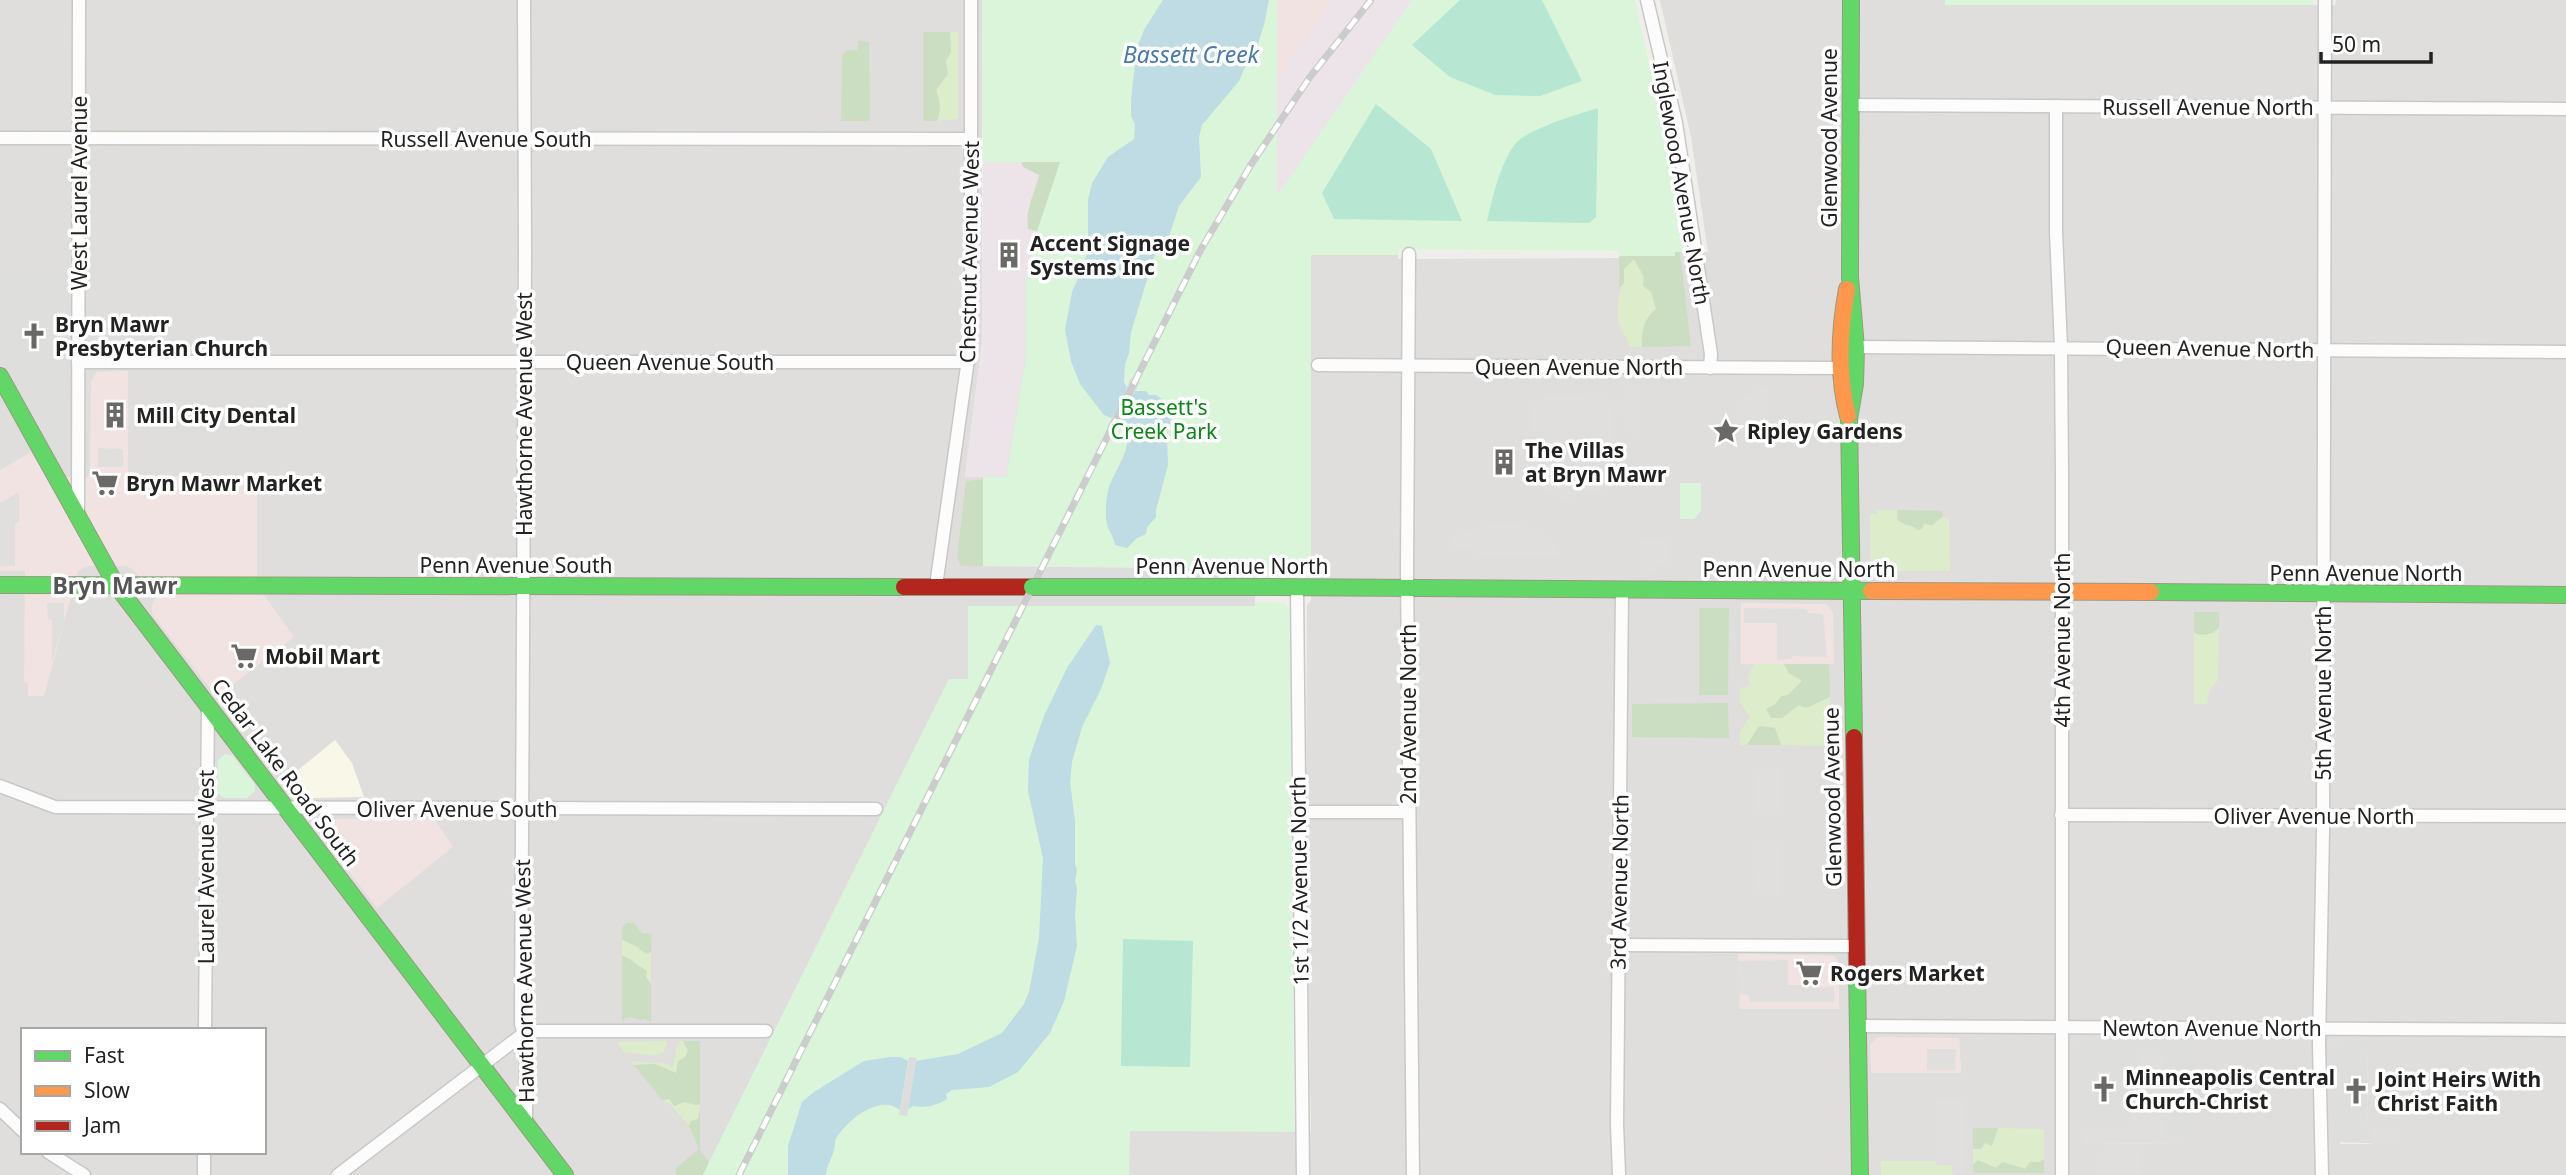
<svg xmlns="http://www.w3.org/2000/svg" width="2566" height="1175" font-family="'Noto Sans',sans-serif">
  <style>
    .residential { fill: #dfdedc; fill-rule: evenodd }
    .commercial { fill: #f1e3e1 }
    .industrial { fill: #ede4e9 }
    .education { fill: #f8f7e8 }
    .religious { fill: #dededc }
    .grass { fill: #ddeccb }
    .forest { fill: #cbdec1 }
    .park { fill: #daf5da }
    .pitch { fill: #b7e6d2 }
    .parking { fill: #e0dfde }
    .water { fill: #bfdbe3 }
    .pier { fill: #dedddd }
    .lines { fill: none; stroke-linecap: round; stroke-linejoin: round }
    .river { stroke: #bfdbe3; stroke-width: 26 }
    .street-casing { stroke: #c9c8c7; stroke-width: 15 }
    .fast-casing { stroke: #999a82; stroke-width: 18 }
    .slow-casing { stroke: #999a82; stroke-width: 18 }
    .jam-casing { stroke: #999a82; stroke-width: 18 }
    .street { stroke: #fdfcfc; stroke-width: 12 }
    .fast { stroke: #63d668; stroke-width: 16 }
    .slow { stroke: #ff974d; stroke-width: 16 }
    .jam { stroke: #b3261e; stroke-width: 16 }
    .rail-casing { stroke: #ccc; stroke-width: 7 }
    .rail { stroke: #fff; stroke-width: 4.5; stroke-dasharray: 13; stroke-linecap: butt }
    .fast-bridge-casing { stroke: #999a82; stroke-width: 18; stroke-linecap: butt }
    .fast-bridge { stroke: #63d668; stroke-width: 16 }
    .labels { text-anchor: middle; dominant-baseline: central; stroke-width: 7; stroke-linejoin: round; paint-order: stroke }
    .street-label { font-size: 21px; fill: #222; stroke: #fff }
    .poi-label { font-size: 21px; font-weight: bold; fill: #222; stroke: #fff; text-anchor: start }
    .park-label { font-size: 21px; fill: #0c8416; stroke: #fff }
    .water-label { font-size: 23px; font-style: italic; fill: #4a7aab; stroke: #fff }
    .neighbourhood-label { font-size: 23px; font-weight: bold; fill: #555; stroke: #fff }
  </style>
  <rect width="100%" height="100%" fill="#f0eeeb"/>
  <g class="residential">
    <path d="M0,0H982V343L965,476L983,477V566L953,606H968V679H949L703,1175H0ZM23,1030H264V1152H23Z"/>
    <path d="M1660,0H1945V5H2335L2336,0H2566V1175H1129V1131H1311L1306,838L1307,606L1311,600V255H1398V259L1619,258V256H1675V252H1708L1691,137ZM1741,604H1824L1828,606L1741,664ZM1739,954L1834,956L1838,962L1839,1009L1740,1008ZM1876,1038H1959L1961,1073H1871ZM2081,1038L2190,1039V1144L2073,1143L2072,1047L2077,1039ZM2339,1040H2368L2367,1131L2395,1144H2340L2333,1048Z"/>
  </g>
  <g class="commercial">
    <path d="M1277,0H1333L1277,80Z"/>
    <path d="M128,371V476H257V585L294,637L217,697L152,614V605L156,598L133,570L127,566H87L78,571L44,696H28V683L24,682L25,571H0V470L31,452L46,477H90L91,381L97,372Z"/>
    <path d="M1741,603L1824,604L1828,606L1833,613L1834,664H1741Z"/>
    <path d="M433,817L453,847L377,908L323,838L321,829L327,820L334,819Z"/>
    <path d="M1738,954L1834,956L1838,962L1839,1009H1740Z"/>
    <path d="M1881,1037L1959,1038L1961,1073H1871L1870,1045L1876,1038Z"/>
  </g>
  <g class="industrial">
    <path d="M1333,0H1412L1277,198V80Z"/>
    <path d="M983,162H1060L1037,231L1026,280V357L1006,477H965L982,343Z"/>
  </g>
  <path class="education" d="M335,740L352,763L364,797L313,798L288,790L282,783Z"/>
  <g class="religious">
    <path d="M0,263H68L67,458L65,461L62,460L0,354Z"/>
    <path d="M2081,1038L2190,1039V1144L2072,1143V1047L2077,1039Z"/>
    <path d="M2339,1040H2368L2367,1130L2395,1131V1144L2333,1142V1048Z"/>
  </g>
  <g class="grass">
    <path d="M950,32H958V119L937,121C941,109 941,102 935,90L948,74L946,61L951,51Z"/>
    <path d="M1634,259L1651,292L1656,309C1643,320 1642,331 1642,347H1629C1629,337 1623,336 1620,327C1616,319 1618,289 1624,283L1623,269Z"/>
    <path d="M1877,510H1898L1896,513L1914,526L1942,519L1943,516L1949,519L1950,571H1892L1888,568H1870V514H1878Z"/>
    <path d="M2219,628L2218,680L2209,691L2207,704H2194V632L2196,634L2213,633Z"/>
    <path d="M1754,664H1784L1789,673L1803,680L1788,695L1782,718L1799,704L1806,708L1830,697L1831,746L1781,745L1775,728L1759,726L1747,745H1740V731L1750,717L1740,703V688L1750,685L1748,677Z"/>
    <path d="M622,940L651,952V984L633,960L622,955Z"/>
    <path d="M667,1041L664,1052L654,1056L624,1052L617,1042Z"/>
    <path d="M680,1041H683L688,1051L676,1073L655,1064L634,1065L632,1061L668,1064L672,1068C677,1058 673,1049 680,1041Z"/>
    <path d="M670,1098L696,1105L700,1104L698,1119L691,1121L689,1126L670,1104L662,1100Z"/>
    <path d="M1998,1128L2044,1129V1159L2025,1169L2003,1162L1997,1168L1978,1161L1973,1165V1149H1981L1985,1143L1994,1138Z"/>
    <path d="M1881,1161H1936V1165H1951L1954,1175H1881Z"/>
  </g>
  <g class="forest">
    <path d="M1125,0L993,566H961L957,558L966,481L1006,477L1026,357V280L1037,231L1028,229C1025,209 1034,196 1039,175L1023,167L1019,156Z"/>
    <path d="M923,32H950L951,51L946,61L948,74L936,90C941,102 941,109 937,121H923Z"/>
    <path d="M859,41L869,42L870,121H841L842,55L847,50H857Z"/>
    <path d="M1675,252H1680L1691,346L1642,347C1642,331 1643,320 1656,309L1651,292L1643,286L1644,276L1634,259L1624,269V283L1619,288V256H1675Z"/>
    <path d="M1898,510L1942,511L1943,516L1932,525L1924,524L1922,529L1918,530C1912,524 1903,526 1897,519Z"/>
    <path d="M1699,608H1729L1728,695H1699Z"/>
    <path d="M2194,612H2219V628C2212,634 2202,638 2194,632Z"/>
    <path d="M1784,664H1829L1830,697L1806,708L1799,705L1782,718H1771L1766,709L1776,704L1781,696L1788,695L1802,681L1789,673Z"/>
    <path d="M1728,703L1729,738L1632,737V704Z"/>
    <path d="M1759,726L1775,728L1781,745H1747Z"/>
    <path d="M626,923H634L642,933L652,934L651,952L646,954L636,946L622,940V928Z"/>
    <path d="M622,955L647,971L646,977L651,984V1022L645,1019L638,1020L633,1017L625,1018L622,1022Z"/>
    <path d="M683,1041H700V1104L696,1105L684,1102L674,1106L669,1099L662,1100L634,1065L655,1064L676,1073L678,1061L684,1058L688,1051Z"/>
    <path d="M700,1111V1150L709,1162L703,1175H676V1168L699,1149L689,1126L691,1121L698,1119Z"/>
    <path d="M1973,1128H1998L1992,1146L1985,1143L1981,1149H1973Z"/>
    <path d="M2044,1159V1173H1974L1973,1165L1978,1160L1996,1168L2002,1162L2025,1169L2030,1162H2040Z"/>
  </g>
  <g class="park">
    <path d="M982,0H1277V196L1412,0H1635L1667,145L1684,252H1675V256H1619V251L1399,249L1398,255H1311V573H1255V569L983,566V477H1006L1026,357V280L1037,231L1060,162H983Z"/>
    <rect x="1945" y="0" width="369" height="5"/>
    <path d="M1680,483H1701V511L1694,519H1680Z"/>
    <path d="M1255,602L1284,603L1290,611L1294,1132L1130,1131L1129,1175H703L949,679H968V606H1255Z"/>
    <path d="M225,754L233,756L255,785V791L247,798H224L217,793L218,760Z"/>
  </g>
  <g class="pitch">
    <path d="M1460,0H1542L1582,81L1540,96L1495,95L1450,77L1412,45Z"/>
    <path d="M1376,104L1431,149L1462,221L1334,219L1322,193Z"/>
    <path d="M1598,108L1596,217L1589,223L1487,221C1493,197 1500,163 1516,143C1528,129 1579,114 1598,108Z"/>
    <path d="M1123,939L1193,941L1190,1067L1121,1066Z"/>
  </g>
  <g class="parking">
    <path d="M1624,385H1639L1640,434L1625,432V427L1628,425L1624,420L1625,414L1622,413Z"/>
    <path d="M1754,388H1768V421H1742L1743,398L1754,397Z"/>
    <path d="M1602,394V407H1614V488L1578,493L1572,504L1519,478L1520,442H1539L1544,439L1542,435H1532V406H1543L1545,395Z"/>
    <path d="M98,448L123,449V467H98Z"/>
    <path d="M19,492V522L15,523V566H0V503Z"/>
    <path d="M1489,525H1522L1537,531L1548,538L1561,556L1474,557V547L1454,548L1453,537Z"/>
    <path d="M1641,540H1669V565H1656L1655,571H1642Z"/>
    <path d="M47,603H64V621L52,662V620L48,619Z"/>
    <path d="M1744,608L1806,609L1809,613L1823,614L1827,657L1794,656L1790,659L1777,660V623H1744Z"/>
    <path d="M1780,769L1781,809H1754V770Z"/>
    <path d="M1753,846H1780L1781,895H1754Z"/>
    <path d="M1788,960V985H1813V988L1834,987V1002H1749V995L1739,994L1738,961Z"/>
    <path d="M1927,1049H1956L1955,1070H1927Z"/>
    <path d="M2138,1055H2162V1143H2082V1129H2129L2130,1085L2138,1084Z"/>
    <path d="M1936,1101H1963L1966,1175L1952,1174L1951,1165H1936Z"/>
    <rect x="2372" y="1128" width="28" height="16"/>
    <rect x="2103" y="1151" width="38" height="24"/>
  </g>
  <g class="water">
    <path d="M1163,0H1269L1264,25L1254,56L1248,60L1239,81L1202,125L1199,137L1201,177L1179,206L1169,236L1154,257L1131,332L1129,353L1125,364L1124,382L1127,388L1112,418L1104,415L1080,384L1071,361L1065,330L1072,292L1084,265L1088,246V200L1092,183L1108,157L1134,139L1135,125L1131,116V99L1137,48L1144,30Z"/>
    <path d="M1135,391H1146L1149,395H1156L1167,402L1171,418L1167,438L1168,465L1156,510V517L1147,527L1146,534L1137,538L1127,548L1115,545C1114,538 1112,536 1109,530C1104,520 1106,501 1108,491C1112,472 1141,441 1119,424Z"/>
    <path d="M1096,625L1102,626L1110,663L1101,689L1082,727L1072,762L1070,782L1075,821V864L1077,870L1075,881L1077,889L1075,914L1077,946L1064,1001L1050,1033L1018,1072L989,1087L952,1090L946,1094L947,1099C936,1106 925,1108 913,1106L908,1109L916,1061L958,1054L1002,1033L1024,1004L1029,992L1039,938L1043,858L1028,791L1029,759L1044,716L1067,668Z"/>
    <path d="M890,1057H900L908,1061L900,1110C879,1093 846,1121 835,1140C836,1153 827,1162 826,1175H788V1146L802,1102L814,1092L864,1061Z"/>
  </g>
  <g class="pier">
    <path d="M1131,378L1140,382L1115,432L1107,428Z"/>
    <path d="M961,566L1255,569V606H953Z"/>
    <path d="M909,1057L917,1058L907,1116L899,1115Z"/>
  </g>
  <g class="lines">
    <path class="river" d="M1102,374L1109,396C1130,408 1140,411 1146,436"/>
    <g class="street-casing">
      <g id="street">
        <path d="M524,0L525,251L521,1024L526,1042V1121"/>
        <path d="M1647,0L1676,123L1711,354L1710,368"/>
        <path d="M1850,105L2566,109"/>
        <path d="M2056,106V232L2061,347L2062,477V1175"/>
        <path d="M0,138L971,139"/>
        <path d="M1409,254L1407,570L1413,1175"/>
        <path d="M1855,347L2566,352"/>
        <path d="M78,362H968"/>
        <path d="M1318,365L1841,368"/>
        <path d="M78,512L79,0"/>
        <path d="M936,586L971,338V0"/>
        <path d="M1297,588L1303,1175"/>
        <path d="M0,786L55,807L876,809"/>
        <path d="M1298,812H1409"/>
        <path d="M2061,815L2566,816"/>
        <path d="M1618,945L1855,946"/>
        <path d="M1857,1026L2566,1030"/>
        <path d="M205,1030L208,705"/>
        <path d="M0,1109L23,1131"/>
        <path d="M48,1152L84,1175"/>
        <path d="M204,1175V1152"/>
        <path d="M338,1175L523,1034L537,1031H766"/>
        <path d="M1619,1175L1617,1124L1622,589"/>
        <path d="M2322,1175L2319,1044L2323,830L2325,0"/>
      </g>
    </g>
    <g class="fast-casing">
      <g id="fast">
        <path d="M1851,0L1850,277L1856,348L1855,384L1849,419L1854,737"/>
        <path d="M0,376L116,585L565,1175"/>
        <path d="M0,585L904,587"/>
        <path d="M1255,587L1871,591"/>
        <path d="M2151,592L2566,595"/>
        <path d="M1857,967L1860,1175"/>
      </g>
    </g>
    <g class="slow-casing">
      <g id="slow">
        <path d="M1847,289C1839,332 1837,374 1848,416"/>
        <path d="M1871,591L2151,592"/>
      </g>
    </g>
    <g class="jam-casing">
      <g id="jam">
        <path d="M904,587H1032"/>
        <path d="M1854,737L1857,967"/>
      </g>
    </g>
    <use href="#street" class="street"/>
    <use href="#fast" class="fast"/>
    <use href="#slow" class="slow"/>
    <use href="#jam" class="jam"/>
    <g class="rail-casing">
      <path id="rail" d="M739,1175L1200,251L1252,163L1310,77L1371,0"/>
    </g>
    <use href="#rail" class="rail"/>
    <g class="fast-bridge-casing">
      <path id="fast-bridge" d="M1032,587H1255"/>
    </g>
    <use href="#fast-bridge" class="fast-bridge"/>
  </g>
  <defs>
    <g id="building-bare" transform="scale(2.1)"><path d="M-4-6H4V6H1V3H-1V6H-4ZM-2.5-4.3h1.7v1.8h-1.7ZM.8-4.3h1.7v1.8H.8ZM-2.5-1h1.7V.8h-1.7ZM.8-1h1.7V.8H.8Z" fill="#6a6968" stroke="#fff" stroke-width="2.5" paint-order="stroke"/></g>
    <g id="church-bare" transform="scale(2.1)"><path d="M-1.2-6h2.4v3.5h3.3v2.4h-3.3V6h-2.4V-.1h-3.3v-2.4h3.3Z" fill="#6a6968" stroke="#fff" stroke-width="2.5" paint-order="stroke"/></g>
    <g id="sight-bare" transform="scale(2.1)"><path d="M0-6L1.8-2.2L6-1.7L2.9 1.2L3.7 5.4L0 3.3L-3.7 5.4L-2.9 1.2L-6-1.7L-1.8-2.2Z" fill="#6a6968" stroke="#fff" stroke-width="2.5" paint-order="stroke"/></g>
    <g id="supermarket-bare" transform="scale(2.1)"><path d="M-6-5.5h2.5l.6 2H6L4.5 2H-2.5L-4.4-4H-6ZM-1.5 3.2a1.3 1.3 0 1 0 .1 0ZM3 3.2a1.3 1.3 0 1 0 .1 0Z" fill="#6a6968" stroke="#fff" stroke-width="2.5" paint-order="stroke"/></g>
  </defs>
  <g fill-rule="evenodd">
    <use href="#building-bare" x="1009" y="255"/>
    <use href="#church-bare" x="34" y="336"/>
    <use href="#building-bare" x="115" y="415"/>
    <use href="#sight-bare" x="1726" y="431"/>
    <use href="#building-bare" x="1504" y="462"/>
    <use href="#supermarket-bare" x="105" y="483"/>
    <use href="#supermarket-bare" x="244" y="656"/>
    <use href="#supermarket-bare" x="1809" y="973"/>
    <use href="#church-bare" x="2104" y="1089"/>
    <use href="#church-bare" x="2356" y="1091"/>
  </g>
  <g class="labels">
    <g class="street-label">
      <text x="2208" y="107">Russell Avenue North</text>
      <text transform="translate(1829 138) rotate(-90)">Glenwood Avenue</text>
      <text x="486" y="139">Russell Avenue South</text>
      <text transform="translate(1682 183) rotate(80)">Inglewood Avenue North</text>
      <text transform="translate(79 193) rotate(-90)">West Laurel Avenue</text>
      <text transform="translate(969 252) rotate(-89)">Chestnut Avenue West</text>
      <text transform="translate(2210 348) rotate(1)">Queen Avenue North</text>
      <text x="670" y="362">Queen Avenue South</text>
      <text x="1579" y="367">Queen Avenue North</text>
      <text transform="translate(524 414) rotate(-90)">Hawthorne Avenue West</text>
      <text x="516" y="565">Penn Avenue South</text>
      <text x="1232" y="566">Penn Avenue North</text>
      <text x="1799" y="569">Penn Avenue North</text>
      <text x="2366" y="573">Penn Avenue North</text>
      <text transform="translate(2062 640) rotate(-90)">4th Avenue North</text>
      <text transform="translate(2323 693) rotate(-90)">5th Avenue North</text>
      <text transform="translate(1408 714) rotate(-90)">2nd Avenue North</text>
      <text transform="translate(286 772) rotate(53)">Cedar Lake Road South</text>
      <text transform="translate(1832 797) rotate(-91)">Glenwood Avenue</text>
      <text x="457" y="809">Oliver Avenue South</text>
      <text x="2314" y="816">Oliver Avenue North</text>
      <text transform="translate(206 867) rotate(-90)">Laurel Avenue West</text>
      <text transform="translate(1299 881) rotate(-91)">1st 1/2 Avenue North</text>
      <text transform="translate(1619 882) rotate(-89)">3rd Avenue North</text>
      <text transform="translate(524 981) rotate(-91)">Hawthorne Avenue West</text>
      <text x="2212" y="1028">Newton Avenue North</text>
    </g>
    <g class="poi-label">
      <text x="1030" y="243">Accent Signage<tspan x="1030" dy="24">Systems Inc</tspan></text>
      <text x="55" y="324">Bryn Mawr<tspan x="55" dy="24">Presbyterian Church</tspan></text>
      <text x="136" y="415">Mill City Dental</text>
      <text x="1747" y="431">Ripley Gardens</text>
      <text x="1525" y="450">The Villas<tspan x="1525" dy="24">at Bryn Mawr</tspan></text>
      <text x="126" y="483">Bryn Mawr Market</text>
      <text x="265" y="656">Mobil Mart</text>
      <text x="1830" y="973">Rogers Market</text>
      <text x="2125" y="1077">Minneapolis Central<tspan x="2125" dy="24">Church-Christ</tspan></text>
      <text x="2377" y="1079">Joint Heirs With<tspan x="2377" dy="24">Christ Faith</tspan></text>
    </g>
    <g class="park-label">
      <text x="1164" y="407">Bassett's<tspan x="1164" dy="24">Creek Park</tspan></text>
    </g>
    <g class="water-label">
      <text x="1191" y="54">Bassett Creek</text>
    </g>
    <g class="neighbourhood-label">
      <text x="115" y="585">Bryn Mawr</text>
    </g>
  </g>
  <rect x="21" y="1028" width="245" height="126" fill="#ffffff" stroke="#a7a7a7" stroke-width="2"/>
  <rect x="35" y="1051" width="35" height="10" fill="#63d668" stroke="#a7a7a7" stroke-width="2"/>
  <text x="84" y="1063" font-size="21" fill="#222222">Fast</text>
  <rect x="35" y="1086" width="35" height="10" fill="#ff974d" stroke="#a7a7a7" stroke-width="2"/>
  <text x="84" y="1098" font-size="21" fill="#222222">Slow</text>
  <rect x="35" y="1121" width="35" height="10" fill="#b3261e" stroke="#a7a7a7" stroke-width="2"/>
  <text x="84" y="1133" font-size="21" fill="#222222">Jam</text>
  <path d="M2321 52v10h110v-10" fill="none" stroke="#222222" stroke-width="3.5"/>
  <text x="2332" y="52" font-size="21" fill="#222222" stroke="#ffffff" stroke-width="5" paint-order="stroke">50 m</text>
</svg>
